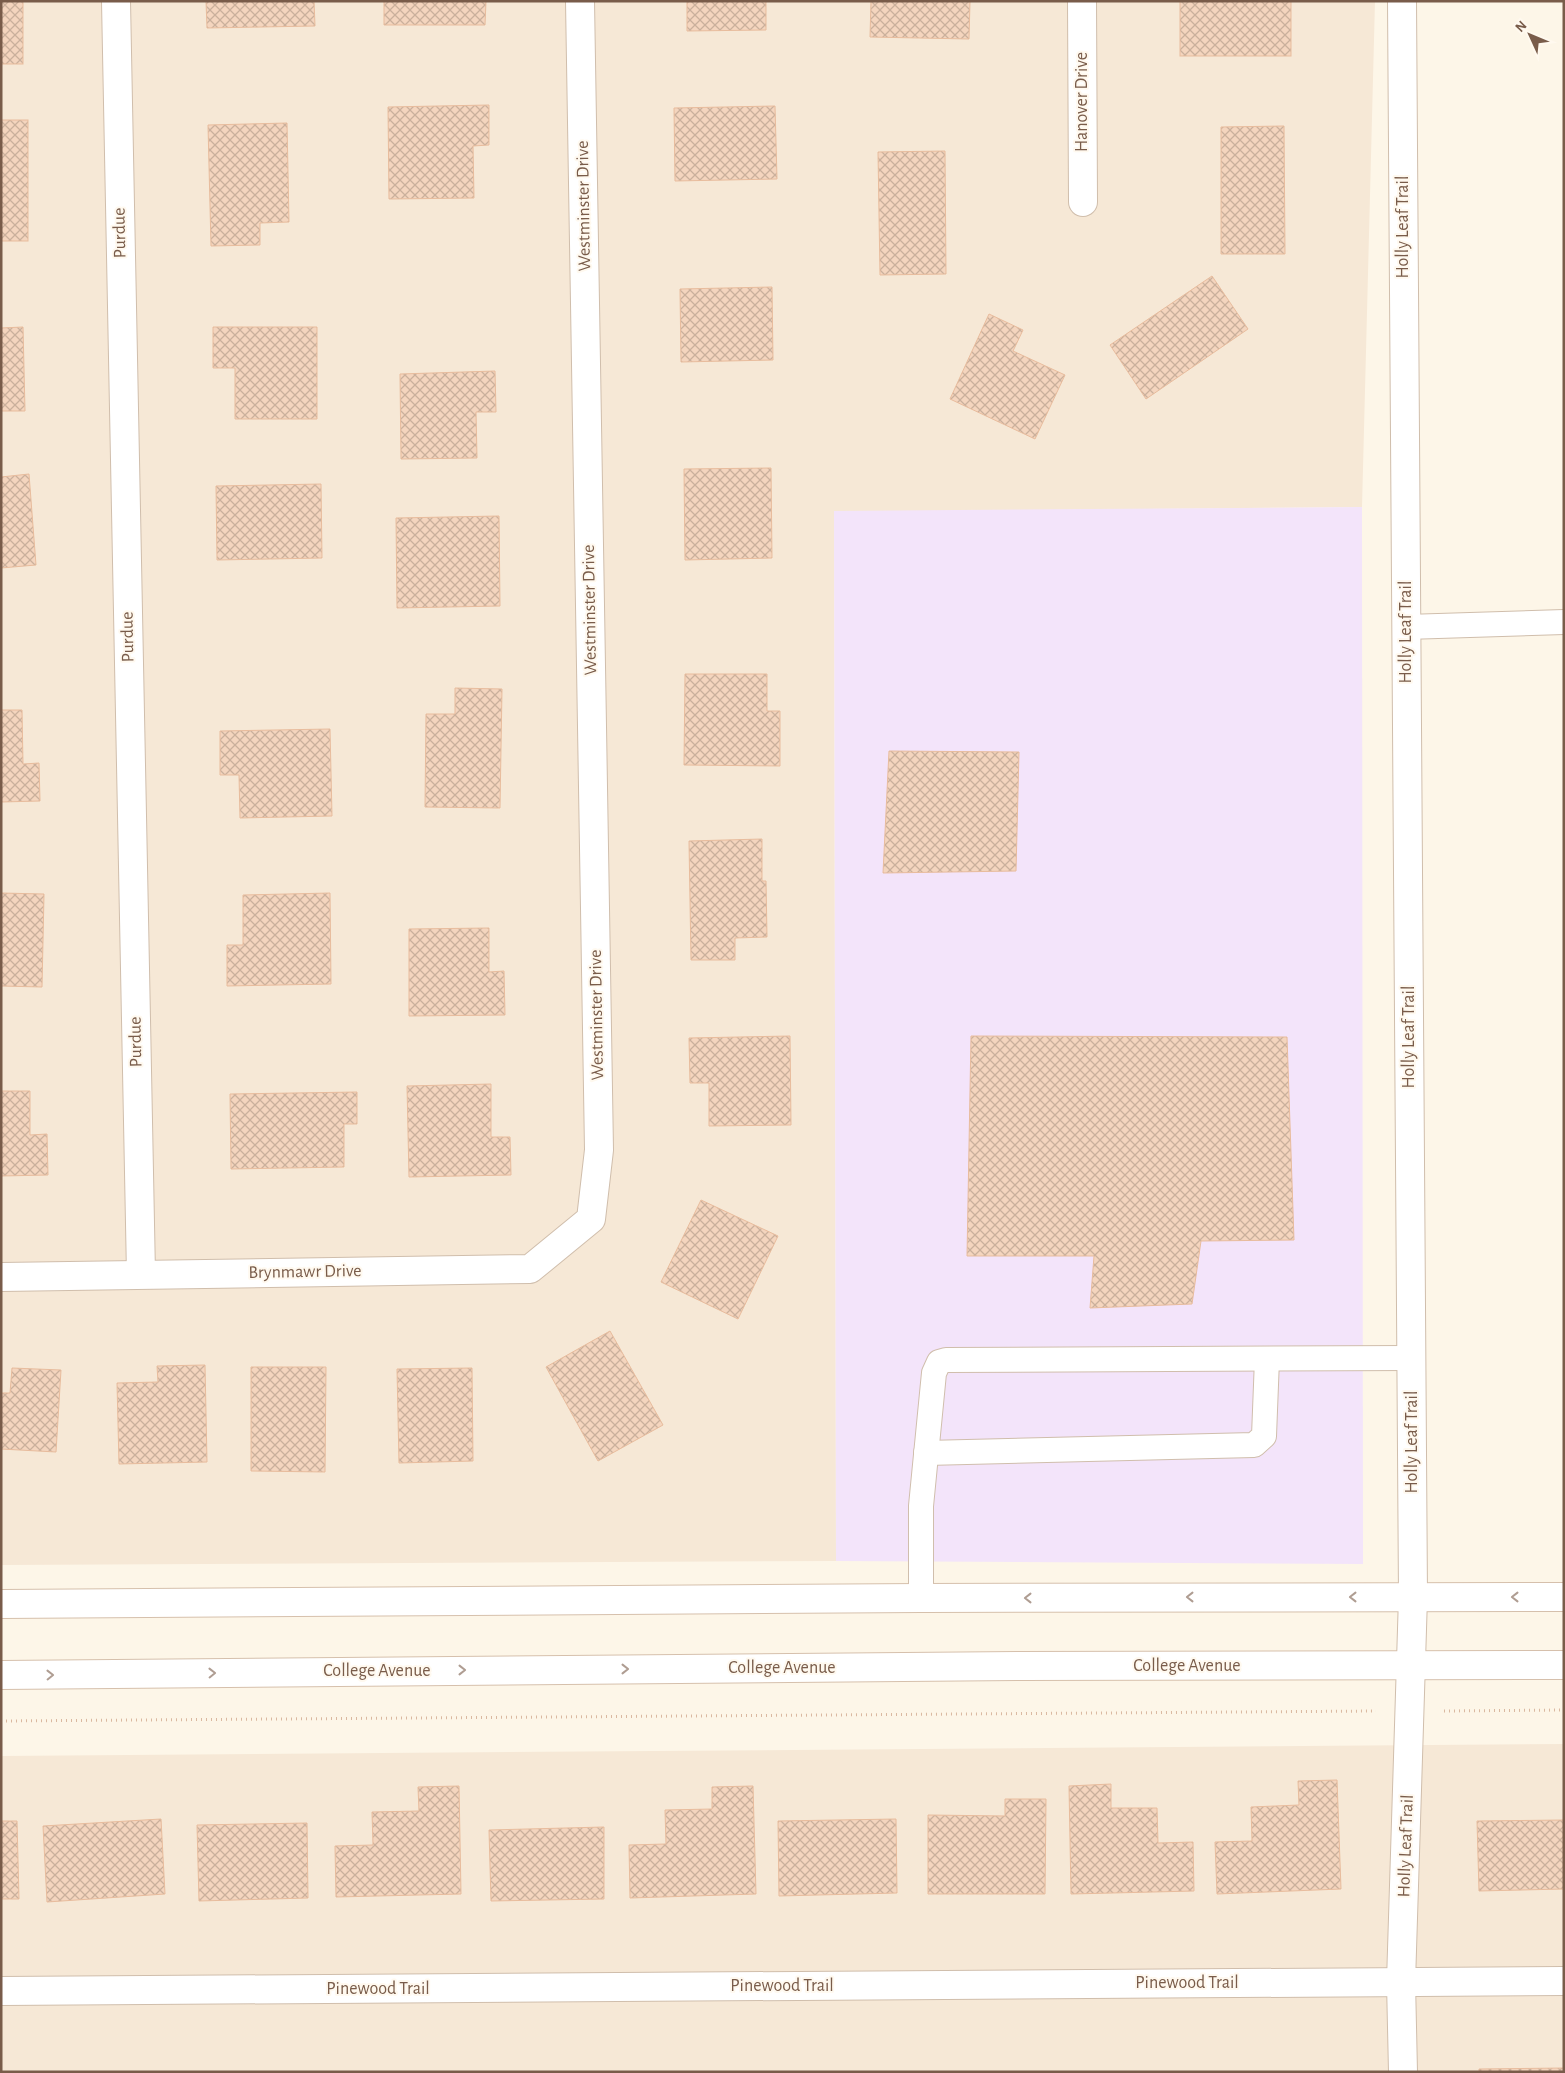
<svg xmlns="http://www.w3.org/2000/svg" width="1565" height="2073" font-family="'Alegreya Sans',sans-serif">
  <style>
    .residential { fill: #f6e8d6 }
    .education { fill: #f3e4fa }
    .building { fill: url(#building-cross-hatch); stroke: #e8bc9d }
    .lines { fill: none; stroke-linecap: round; stroke-linejoin: round }
    .service-casing { stroke: #d0beac; stroke-width: 26 }
    .minor-casing { stroke: #d0beac; stroke-width: 30 }
    .secondary-casing { stroke: #d6c0ac; stroke-width: 30 }
    .path { stroke: #dab8a0; stroke-width: 3; stroke-dasharray: 1 4; stroke-linecap: butt }
    .service { stroke: #fff; stroke-width: 24 }
    .minor { stroke: #fff; stroke-width: 28 }
    .secondary { stroke: #fff; stroke-width: 28 }
    .oneway { stroke: #af9d92 }
    .labels { text-anchor: middle; dominant-baseline: central; stroke-width: 4; stroke-linejoin: round; paint-order: stroke }
    .street-label { font-size: 18px; fill: #795c4a; stroke: #fff9ef }
  </style>
  <defs>
    <pattern id="building-cross-hatch" width="8" height="8" patternUnits="userSpaceOnUse" patternTransform="scale(1.25)"><rect width="8" height="8" fill="#f4d5be"/><path d="M0 0l8 8M0 8l8-8" fill="none" stroke="#cab09c"/></pattern>
  </defs>
  <rect width="100%" height="100%" fill="#fdf6e8"/>
  <g class="residential">
    <path d="M1,1H1375L1362,507L834,512L836,1561L1,1565Z"/>
    <path d="M1564,1744V2072H1V1756Z"/>
  </g>
  <path class="education" d="M1362,507L1363,1564L836,1561L834,511Z"/>
  <g class="building">
    <rect x="1" y="1" width="22" height="63"/>
    <path d="M206,1H314L315,26L207,28Z"/>
    <path d="M384,1H486L485,25H384Z"/>
    <path d="M687,1H766V30L687,31Z"/>
    <path d="M871,1H970L969,39L870,37Z"/>
    <rect x="1180" y="1" width="111" height="55"/>
    <path d="M489,105V145L473,146L474,198L389,199L388,107Z"/>
    <path d="M775,106L777,179L675,181L674,108Z"/>
    <rect x="1" y="120" width="27" height="121"/>
    <path d="M287,123L289,222L260,223V245L211,246L208,125Z"/>
    <path d="M1284,126L1285,254H1221V127Z"/>
    <path d="M945,151L946,274L880,275L878,152Z"/>
    <path d="M1212,276L1248,329L1146,399L1110,345Z"/>
    <path d="M772,287L773,360L681,362L680,289Z"/>
    <path d="M989,314L1023,330L1013,351L1065,375L1035,439L950,399Z"/>
    <path d="M23,327L25,411H1V328Z"/>
    <path d="M213,327H317V419H235V368H213Z"/>
    <path d="M495,371L496,412H476L477,458L401,459L400,374Z"/>
    <path d="M771,468L772,558L685,560L684,469Z"/>
    <path d="M29,474L36,565L1,568V477Z"/>
    <path d="M321,484L322,558L217,560L216,486Z"/>
    <path d="M499,516L500,606L397,608L396,518Z"/>
    <path d="M685,674H767V711H780V766L684,765Z"/>
    <path d="M455,688L502,689L500,808L425,807L426,714H455Z"/>
    <path d="M1,710H22L23,764L39,763L40,801L1,802Z"/>
    <path d="M330,729L332,816L240,818L239,775H220V731Z"/>
    <path d="M889,751L1019,752L1016,871L883,873Z"/>
    <path d="M762,839V881H766L767,937L735,938V960H691L689,841Z"/>
    <path d="M1,893L44,894L42,987L1,986Z"/>
    <path d="M330,893L331,984L227,986V945H243V895Z"/>
    <path d="M489,928V972L504,971L505,1015L409,1016V929Z"/>
    <path d="M790,1036L791,1125L709,1126V1083H690L689,1038Z"/>
    <path d="M971,1036L1287,1037L1294,1240L1201,1241L1192,1304L1090,1308L1094,1256H967Z"/>
    <path d="M491,1084V1137H510L511,1175L409,1177L407,1086Z"/>
    <path d="M1,1091H30V1135L47,1134L48,1175L1,1176Z"/>
    <path d="M357,1092V1124H344V1167L231,1169L230,1094Z"/>
    <path d="M701,1200L778,1236L738,1319L661,1282Z"/>
    <path d="M610,1331L663,1425L598,1461L546,1367Z"/>
    <path d="M205,1365L207,1462L119,1464L117,1383L158,1382L157,1366Z"/>
    <path d="M251,1367H326L325,1472L251,1471Z"/>
    <path d="M12,1368L61,1370L56,1452L1,1449V1393H10Z"/>
    <path d="M472,1368L473,1461L399,1463L397,1369Z"/>
    <path d="M1337,1780L1341,1889L1217,1894L1215,1842L1252,1841L1251,1807L1299,1805L1298,1781Z"/>
    <path d="M1111,1784V1808H1157L1158,1843L1193,1842L1194,1891L1071,1894L1069,1786Z"/>
    <path d="M459,1786L461,1894L336,1897L335,1846L373,1845L372,1812L419,1811L418,1787Z"/>
    <path d="M753,1786L756,1894L630,1898L629,1845L666,1844L665,1810L712,1809V1787Z"/>
    <path d="M1005,1799H1046L1045,1894H928V1815L1005,1816Z"/>
    <path d="M161,1819L165,1894L47,1902L43,1826Z"/>
    <path d="M896,1819L897,1893L779,1896L778,1821Z"/>
    <path d="M1564,1820V1889L1479,1891L1477,1821Z"/>
    <path d="M1,1821H17L19,1899H1Z"/>
    <path d="M307,1823L308,1898L199,1901L197,1825Z"/>
    <path d="M604,1827V1899L491,1901L489,1830Z"/>
    <path d="M1564,2068V2072H1479V2069Z"/>
  </g>
  <g class="lines">
    <g class="service-casing">
      <g id="service">
        <path d="M1406,627L1564,622"/>
        <path d="M926,1453L1254,1445L1264,1436L1267,1359"/>
        <path d="M921,1598V1506L934,1373L939,1362L946,1360L1411,1358"/>
      </g>
    </g>
    <g class="minor-casing">
      <g id="minor">
        <path d="M116,1L141,1274"/>
        <path d="M1082,1L1083,202"/>
        <path d="M1402,1L1413,1597L1401,1982L1403,2072"/>
        <path d="M1,1277L530,1269L591,1219L599,1150L580,1"/>
        <path d="M1,1991L1564,1981"/>
      </g>
    </g>
    <g class="secondary-casing">
      <g id="secondary">
        <path d="M1,1604L921,1598L1564,1597"/>
        <path d="M1,1675L1017,1666L1564,1665"/>
      </g>
    </g>
    <g class="path">
      <path d="M1444,1711L1564,1710"/>
      <path d="M1,1721L1376,1711"/>
    </g>
    <use href="#service" class="service"/>
    <use href="#minor" class="minor"/>
    <use href="#secondary" class="secondary"/>
  </g>
  <defs><path id="oneway-chevron" d="M-2-3.5L2.5 0L-2 3.5" fill="none" stroke-width="1.6" stroke-linecap="round" stroke-linejoin="round" transform="scale(1.25)"/></defs>
  <g class="oneway">
    <use href="#oneway-chevron" transform="translate(1190 1597) rotate(180)"/>
    <use href="#oneway-chevron" transform="translate(1353 1597) rotate(180)"/>
    <use href="#oneway-chevron" transform="translate(1515 1597) rotate(180)"/>
    <use href="#oneway-chevron" transform="translate(1028 1598) rotate(180)"/>
    <use href="#oneway-chevron" transform="translate(625 1669)"/>
    <use href="#oneway-chevron" transform="translate(462 1670)"/>
    <use href="#oneway-chevron" transform="translate(212 1673) rotate(-1)"/>
    <use href="#oneway-chevron" transform="translate(50 1675) rotate(-1)"/>
  </g>
  <g class="labels">
    <g class="street-label">
      <text transform="translate(1082 102) rotate(-90)">Hanover Drive</text>
      <text transform="translate(584 206) rotate(-91)">Westminster Drive</text>
      <text transform="translate(1403 227) rotate(-90)">Holly Leaf Trail</text>
      <text transform="translate(120 233) rotate(-91)">Purdue</text>
      <text transform="translate(590 610) rotate(-91)">Westminster Drive</text>
      <text transform="translate(1406 632) rotate(-90)">Holly Leaf Trail</text>
      <text transform="translate(128 637) rotate(-91)">Purdue</text>
      <text transform="translate(597 1015) rotate(-91)">Westminster Drive</text>
      <text transform="translate(1409 1037) rotate(-90)">Holly Leaf Trail</text>
      <text transform="translate(136 1042) rotate(-91)">Purdue</text>
      <text transform="translate(305 1272) rotate(-1)">Brynmawr Drive</text>
      <text transform="translate(1412 1442) rotate(-90)">Holly Leaf Trail</text>
      <text x="1187" y="1666">College Avenue</text>
      <text x="782" y="1668">College Avenue</text>
      <text x="377" y="1671">College Avenue</text>
      <text transform="translate(1406 1846) rotate(-88)">Holly Leaf Trail</text>
      <text x="1187" y="1983">Pinewood Trail</text>
      <text x="782" y="1986">Pinewood Trail</text>
      <text x="378" y="1989">Pinewood Trail</text>
    </g>
  </g>
  <rect width="1565" height="2073" fill="none" stroke="#795c4a" stroke-width="5"/>
  <g transform="translate(1530 35) rotate(314)" stroke="#fff9ef" stroke-width="4" paint-order="stroke">
  <path d="M0-4L9 19L0 12L-9 19Z" fill="#795c4a"/>
  <text y="-8" font-size="14" font-weight="bold" text-anchor="middle" fill="#795c4a">N</text>
  </g>
</svg>
